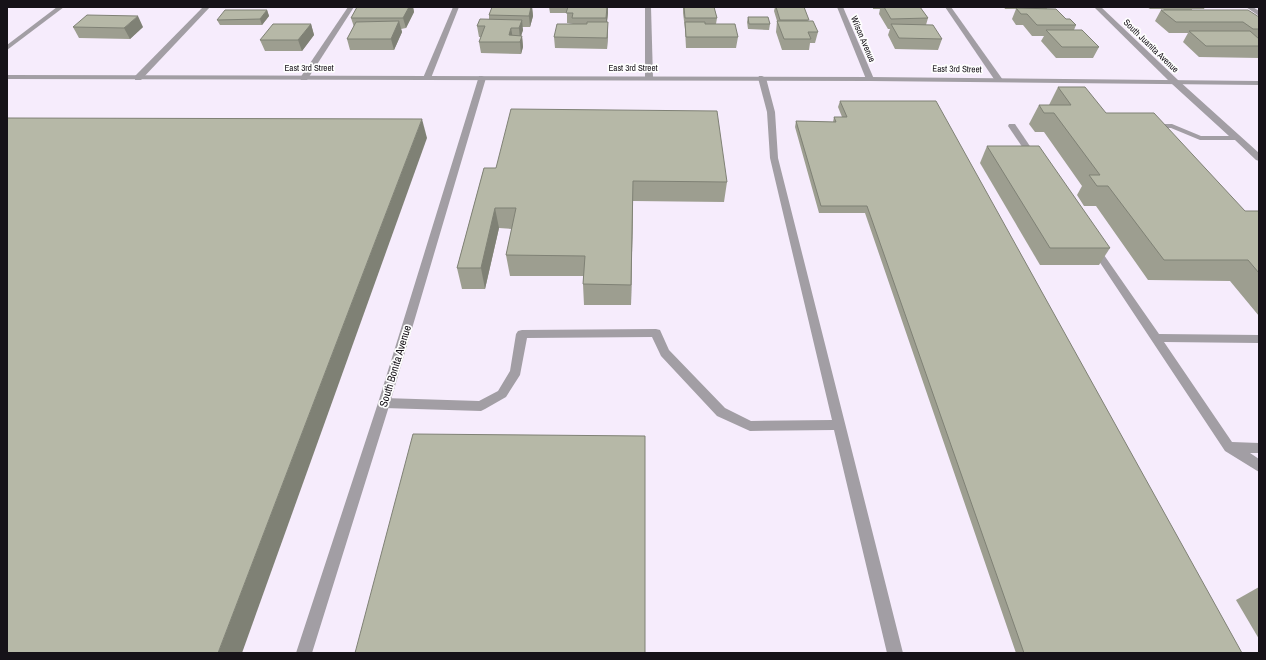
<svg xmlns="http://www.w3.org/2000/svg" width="1266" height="660" font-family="'Archivo Narrow',sans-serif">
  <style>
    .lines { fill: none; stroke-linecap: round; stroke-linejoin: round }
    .service { fill: #a29ea4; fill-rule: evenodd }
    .minor { fill: #a29ea4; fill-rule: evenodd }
    .tertiary { fill: #a29ea4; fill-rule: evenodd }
    .wall { fill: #9d9e90 }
    .shaded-wall { fill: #7f8175 }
    .building { fill: #b6b8a7; stroke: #7f8175 }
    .labels { text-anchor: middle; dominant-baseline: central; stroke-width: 3.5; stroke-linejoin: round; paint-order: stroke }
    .far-street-label { font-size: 9px; fill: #161218; stroke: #fefefe }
    .street-label { font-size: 11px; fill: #161218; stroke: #fefefe }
  </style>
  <rect width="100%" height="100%" fill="#f6ecfc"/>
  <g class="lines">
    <g class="service">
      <path d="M57,7H64L7,50V45Z"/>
      <path d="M348,7H354L307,80H301L300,78Z"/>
      <path d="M945,7H951L1003,80L1002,82H996Z"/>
      <path d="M1246,7H1253L1259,11V16Z"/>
      <path d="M759,76H762L766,78L775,112L778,158L903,653H887L834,430L750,431L717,416L661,356L652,337L527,338L520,375L506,397L485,409L481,411L384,408L380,406L378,403L380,400L384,398L479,401L498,391L510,371L516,334L518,331L522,330L656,329L660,330L669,350L725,408L751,421L832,420L770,158L767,112L758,78Z"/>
      <path d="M1172,80H1178L1259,153V161L1256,160L1235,140H1200L1171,128H1148L1147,126L1151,124H1172L1201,136H1229L1172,84Z"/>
      <path d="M1009,124H1015L1038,158L1037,160H1031L1008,126Z"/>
      <path d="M1094,244L1097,245L1159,334L1259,335V343L1164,342L1232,442L1259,443V453H1250L1259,459V472L1225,451L1091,249L1089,247L1091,245Z"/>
    </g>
    <g class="minor">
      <path d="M203,7H210L141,80H135V76Z"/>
      <path d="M453,7H459L431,78L427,80H424L423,78Z"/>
      <path d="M645,7H651L653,78L649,80L645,78Z"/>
      <path d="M837,7H843L874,79L873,81H867L866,79Z"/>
      <path d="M1094,7H1101L1178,80V84H1172Z"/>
      <path d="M479,76H482L486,78L390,403L312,653H296L378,403Z"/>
    </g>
    <path class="tertiary" d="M7,75L870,77L1259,81V85L870,81L7,79Z"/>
  </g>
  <g class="wall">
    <path d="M357,7H413L414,12L406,28L401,29L402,32L394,50H350L347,39L354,27L351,18Z"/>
    <path d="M492,7H547H532L533,16L530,27H522L523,30L521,36H522L523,47L521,54L481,53L479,42L481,37H479L477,26L489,19V15Z"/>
    <path d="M549,7H608V13L607,22L608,32L607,49L555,48L554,37L573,24L567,23V13H550Z"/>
    <path d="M683,7H714L717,18L716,24L738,37L736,48H686L685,29L683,13Z"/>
    <path d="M775,7H804L808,21L818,32L815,43H810L809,50H782L776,32L777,21L774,11Z"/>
    <path d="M873,7H920L928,18L926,25L942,39L938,50L895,49L888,35L890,29H888L879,14L880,9H873Z"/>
    <path d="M1004,7H1047V9L1076,25L1074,30L1099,47L1093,58H1056L1041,41L1044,36H1032L1023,25H1016L1012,19L1016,9H1005Z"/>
    <path d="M1147,7H1205L1204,9H1192V10L1259,17V58L1199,57L1183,42L1188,33H1169L1155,21L1161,10H1164L1163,9H1150Z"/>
    <path d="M267,10L269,16L262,25H220L217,20Z"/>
    <path d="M748,17L770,24L769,30L748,29L747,22Z"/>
    <path d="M311,24L314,35L302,51H265L260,40Z"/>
    <path d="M73,27H143L130,39L79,38Z"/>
    <path d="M1058,87L1106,113L1245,211H1259V316L1230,281L1148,280L1096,206H1084L1077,195L1082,186L1044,132H1035L1029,124L1039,105H1049Z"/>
    <path d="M840,101L1242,653H1016L865,213H819L795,127L796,121L833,122L834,117H842L838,107Z"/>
    <path d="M987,146L1110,248L1099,265H1040L980,163Z"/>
    <path d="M484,168L727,182L724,202L633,201L631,305H584L583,284V276H510L506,255L512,229L499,228L485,289H462L457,268Z"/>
    <path d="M1259,587V639L1236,600Z"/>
  </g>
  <g class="shaded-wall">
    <path d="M409,7H413L414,12L406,28L403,18Z"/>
    <path d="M531,7H532L533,16L530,27L529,16Z"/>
    <path d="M607,7H608V13L606,29V18Z"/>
    <path d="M267,10L269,16L262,25L260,19Z"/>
    <path d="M138,16L143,27L130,39L124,28Z"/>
    <path d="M522,20L523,30L520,39L519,28Z"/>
    <path d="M399,21L402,32L394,50L391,39Z"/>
    <path d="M608,22V32L607,49V38Z"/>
    <path d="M311,24L314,35L302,51L298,40Z"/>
    <path d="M511,28L513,39L509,35Z"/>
    <path d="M522,36L523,47L521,54L520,42Z"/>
    <path d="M422,119L427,138L242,653H218Z"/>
    <path d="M633,181V201L631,305V285Z"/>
    <path d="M495,208L499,228L485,289L481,268Z"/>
  </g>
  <g class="building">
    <path d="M357,7H409L403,18H351Z"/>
    <path d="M492,7H531L529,16L489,15Z"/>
    <path d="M568,7H607L606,18H572L573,13H566Z"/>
    <path d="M684,7H714L717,18H685Z"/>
    <path d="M776,7H804L809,20H780Z"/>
    <path d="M884,7H920L928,18L891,19Z"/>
    <path d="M1016,8L1056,9L1066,19H1070L1076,25H1037L1027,14H1021Z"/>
    <path d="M225,10H267L260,19L217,20Z"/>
    <path d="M1161,10H1248L1259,17V29H1253L1243,22H1176Z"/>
    <path d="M87,15L138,16L124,28L73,27Z"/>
    <path d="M748,17H768L770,24H749Z"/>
    <path d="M480,19L522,20L519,28H511L509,35L522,36L520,42H479L485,26H477Z"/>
    <path d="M399,21L391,39H347L356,22Z"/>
    <path d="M777,21H813L818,32H808L811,39H784Z"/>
    <path d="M587,22H608L607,38L554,37L557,24H587Z"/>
    <path d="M685,22H705V24H735L738,37H686Z"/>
    <path d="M273,24H311L298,40H260Z"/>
    <path d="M891,24L933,25L942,39L899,38Z"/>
    <path d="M1046,30H1082L1099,47H1062Z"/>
    <path d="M1189,31H1250L1259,39V46H1206Z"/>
    <path d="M1058,87H1085L1106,113H1154L1245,211H1259V273L1248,260H1164L1108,186H1097L1089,175H1100L1054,113H1044L1039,105H1071Z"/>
    <path d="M840,101H936L1242,653H1024L867,206H821L796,121L836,122L834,117H847Z"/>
    <path d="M511,109L717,111L727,182L633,181L631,285L583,284L585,256L506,255L516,208H495L481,268H457L484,168H496Z"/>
    <path d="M7,118L422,119L218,653H7Z"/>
    <path d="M987,146H1039L1110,248H1050Z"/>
    <path d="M413,434L645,436V653H355Z"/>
  </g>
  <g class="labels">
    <g class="far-street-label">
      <text transform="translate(863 39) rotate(67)">Wilson Avenue</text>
      <text transform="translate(1151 46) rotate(44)">South Juanita Avenue</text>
      <text x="309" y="68">East 3rd Street</text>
      <text x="633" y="68">East 3rd Street</text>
      <text transform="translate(957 69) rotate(1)">East 3rd Street</text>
    </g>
    <g class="street-label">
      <text transform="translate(395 366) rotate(-73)">South Bonita Avenue</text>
    </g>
  </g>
  <rect width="1266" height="660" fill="none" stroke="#161218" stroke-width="16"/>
</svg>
